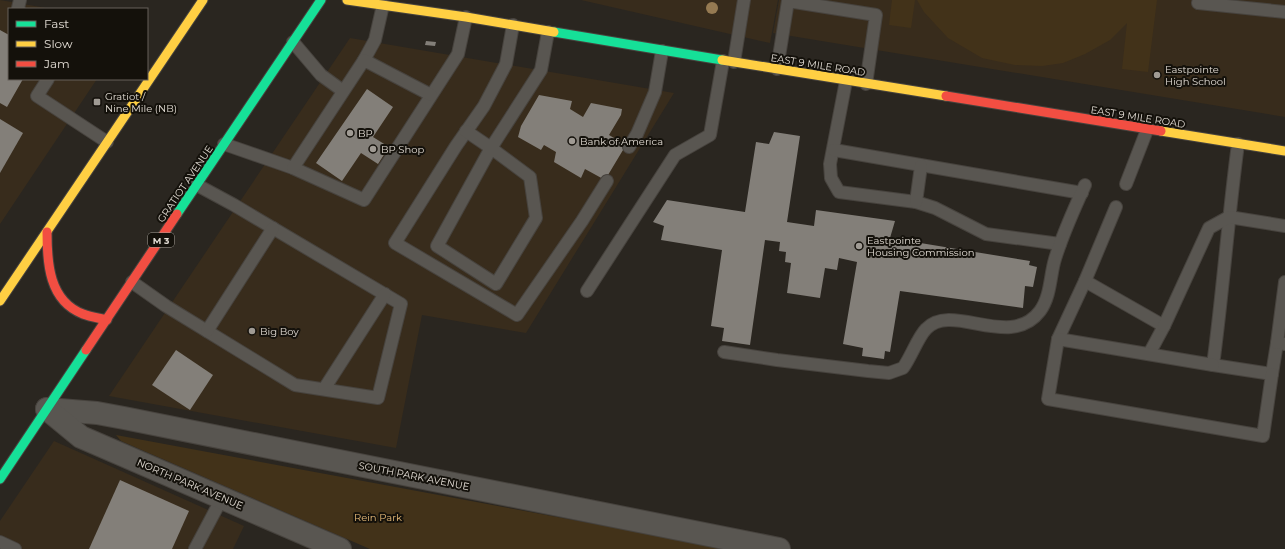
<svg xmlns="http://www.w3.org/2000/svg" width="1285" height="549" font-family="Montserrat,sans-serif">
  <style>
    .built { fill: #382c1c }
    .green { fill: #423219 }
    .building { fill: #837f79 }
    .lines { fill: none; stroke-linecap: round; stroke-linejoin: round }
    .lane-casing { stroke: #47433e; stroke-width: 14 }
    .street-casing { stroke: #47433e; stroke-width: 24 }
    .fast-casing { stroke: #47433e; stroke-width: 11 }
    .slow-casing { stroke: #47433e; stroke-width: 11 }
    .jam-casing { stroke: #47433e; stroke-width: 11 }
    .lane { stroke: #595651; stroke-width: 12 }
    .street { stroke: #595651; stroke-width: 22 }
    .fast { stroke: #16e098; stroke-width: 9 }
    .slow { stroke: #ffcf43; stroke-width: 9 }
    .jam { stroke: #f24e42; stroke-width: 9 }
    .tree { fill: #957a52 }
    .poi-dot { fill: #a09b94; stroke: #14110b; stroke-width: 1.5 }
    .labels { text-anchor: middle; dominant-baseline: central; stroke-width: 4; stroke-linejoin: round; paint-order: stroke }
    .shield { fill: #14110b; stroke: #a39e96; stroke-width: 1 }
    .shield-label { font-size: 9px; font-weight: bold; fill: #e0dad2 }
    .street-label { font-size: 10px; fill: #e0dad2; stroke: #14110b }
    .poi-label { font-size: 10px; fill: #e0dad2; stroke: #14110b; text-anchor: start }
    .park-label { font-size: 10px; fill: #ecbf7b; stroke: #14110b }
  </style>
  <rect width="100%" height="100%" fill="#2a2620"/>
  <g class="built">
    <path d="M0,0L52,9H9V79H97L0,224Z"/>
    <path d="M581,0H778L770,43Z"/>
    <path d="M779,0H1285V117L773,33Z"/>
    <path d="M350,38L674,93L526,333L422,315L396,448L109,396Z"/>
    <path d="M54,441L244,526L233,549H0V521Z"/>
  </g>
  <g class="green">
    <path d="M892,0H915L911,28L889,25Z"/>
    <path d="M917,0H1157L1148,72L1122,69L1127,23L1110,40L1085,54L1063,63L1042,66L1015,65L982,58L948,38L924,12Z"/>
    <path d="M116,435L729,549H370L121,441Z"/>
  </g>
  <g class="building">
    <path d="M0,30L9,35V79H23L7,107L0,103Z"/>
    <path d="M426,41L436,42L435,46L425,45Z"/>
    <path d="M367,89L393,107L373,137L389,147L378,164L361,153L342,181L316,163Z"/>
    <path d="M539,95L572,101L570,109L583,117L591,103L622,109L621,115L609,135L626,145L605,180L585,169L581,178L554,162L556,152L544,145L541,150L518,137L521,126Z"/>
    <path d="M0,119L23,133L0,173Z"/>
    <path d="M774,132L800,136L787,222L814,226L816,210L895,221L890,238L1030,261L1029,265L1037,267L1033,287L1025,286L1023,308L900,291L890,352L885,351L884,359L862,356L863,348L843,344L857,262L839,258L837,270L825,268L820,298L787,293L791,263L785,262L786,252L779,251L780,242L765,240L750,345L722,341L724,328L711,326L722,250L661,240L664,226L653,222L667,200L745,212L756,142L769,144Z"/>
    <path d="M176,350L213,375L190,410L152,385Z"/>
    <path d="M120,480L189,511L172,549H89Z"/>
  </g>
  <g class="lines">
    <g class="lane-casing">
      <g id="lane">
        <path d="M1199,0L1198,3L1285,12"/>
        <path d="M19,9L18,8L20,0"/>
        <path d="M513,25L506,64L484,106L456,146L395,243L517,315L582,221L607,181"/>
        <path d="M293,42L321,75L343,91"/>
        <path d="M364,60L375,40L383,5"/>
        <path d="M734,62L744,0"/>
        <path d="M777,69L788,1L876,15L866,84"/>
        <path d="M48,79L37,96L107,142"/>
        <path d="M846,81L830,164L831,178L839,192L916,202L935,208L986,234L1060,244"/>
        <path d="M466,131L491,148L530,177L536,218L496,284L437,246L491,148L541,70L548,32"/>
        <path d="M224,144L293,168L364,200L458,54L466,17"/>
        <path d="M1238,144C1228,218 1223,292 1213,365L1272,374L1277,343L1285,344"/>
        <path d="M629,147L637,134L655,92L662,51"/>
        <path d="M834,150L1082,193"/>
        <path d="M293,168L364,60L431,95"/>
        <path d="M1126,184L1147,130"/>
        <path d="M916,202L921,166"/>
        <path d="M1085,281L1164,326L1149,354"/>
        <path d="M132,282L166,306L295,385L378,398L401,304L234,205L197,185"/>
        <path d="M587,291L675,155L710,135L723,61"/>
        <path d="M1164,326L1209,228L1229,217L1285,226"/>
        <path d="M207,331L273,228"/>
        <path d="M1058,339L1085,281L1116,207"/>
        <path d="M1277,343L1285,282"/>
        <path d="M724,352L777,360L868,371L889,373L903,368C911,357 918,337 926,329C952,301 1010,351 1040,311C1051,296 1050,275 1055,259C1063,233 1074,209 1085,185"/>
        <path d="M1213,365L1058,339L1048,399L1263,436L1272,374"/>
        <path d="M324,389L385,294"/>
        <path d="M0,542L15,549"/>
        <path d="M195,549L222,498"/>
      </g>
    </g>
    <g class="street-casing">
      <g id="street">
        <path d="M47,409L97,413L124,418L779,549"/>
        <path d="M47,409L81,437L340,549"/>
      </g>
    </g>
    <g class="fast-casing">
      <g id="fast">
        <path d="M554,32L722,60"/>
        <path d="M177,214L321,0"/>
        <path d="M0,479L86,350"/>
      </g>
    </g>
    <g class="slow-casing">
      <g id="slow">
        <path d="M347,0L466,17L554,32"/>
        <path d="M722,60L946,96"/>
        <path d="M1161,131L1285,151"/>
        <path d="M0,301L203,0"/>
      </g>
    </g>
    <g class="jam-casing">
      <g id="jam">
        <path d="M946,96L1161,131"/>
        <path d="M47,232C47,263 49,301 83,314C91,317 99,318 107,320"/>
        <path d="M86,350L177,214"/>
      </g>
    </g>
    <use href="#lane" class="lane"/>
    <use href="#street" class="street"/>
    <use href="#fast" class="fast"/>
    <use href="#slow" class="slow"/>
    <use href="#jam" class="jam"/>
  </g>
  <circle class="tree" cx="712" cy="8" r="6"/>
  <g class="poi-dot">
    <circle cx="1157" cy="75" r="4"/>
    <rect x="93" y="98" width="8" height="8" rx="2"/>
    <circle cx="350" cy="133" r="4"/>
    <circle cx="572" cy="141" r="4"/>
    <circle cx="373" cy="149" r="4"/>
    <circle cx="859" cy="246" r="4"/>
    <circle cx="252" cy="331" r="4"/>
  </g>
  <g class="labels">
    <rect class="shield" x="148" y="233" width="26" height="14" rx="3"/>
    <g class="shield-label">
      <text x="161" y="240">M 3</text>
    </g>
    <g class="street-label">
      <text transform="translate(818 65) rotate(9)">EAST 9 MILE ROAD</text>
      <text transform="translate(1138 117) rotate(9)">EAST 9 MILE ROAD</text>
      <text transform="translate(185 184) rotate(-56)">GRATIOT AVENUE</text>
      <text transform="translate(414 476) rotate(11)">SOUTH PARK AVENUE</text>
      <text transform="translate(190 484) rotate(23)">NORTH PARK AVENUE</text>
    </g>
    <g class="poi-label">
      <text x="1165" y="69">Eastpointe<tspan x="1165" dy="12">High School</tspan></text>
      <text x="105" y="96">Gratiot /<tspan x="105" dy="12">Nine Mile (NB)</tspan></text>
      <text x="358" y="133">BP</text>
      <text x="580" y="141">Bank of America</text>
      <text x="381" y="149">BP Shop</text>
      <text x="867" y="240">Eastpointe<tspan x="867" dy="12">Housing Commission</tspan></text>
      <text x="260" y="331">Big Boy</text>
    </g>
    <g class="park-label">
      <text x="378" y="517">Rein Park</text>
    </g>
  </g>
  <rect x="8" y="8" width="140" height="72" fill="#14110b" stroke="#66615b"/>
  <rect x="16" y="21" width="20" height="6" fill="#16e098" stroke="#66615b"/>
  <text x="44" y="28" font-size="12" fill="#e0dad2">Fast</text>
  <rect x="16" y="41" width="20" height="6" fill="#ffcf43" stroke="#66615b"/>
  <text x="44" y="48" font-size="12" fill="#e0dad2">Slow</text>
  <rect x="16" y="61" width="20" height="6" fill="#f24e42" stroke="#66615b"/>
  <text x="44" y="68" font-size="12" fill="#e0dad2">Jam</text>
</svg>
